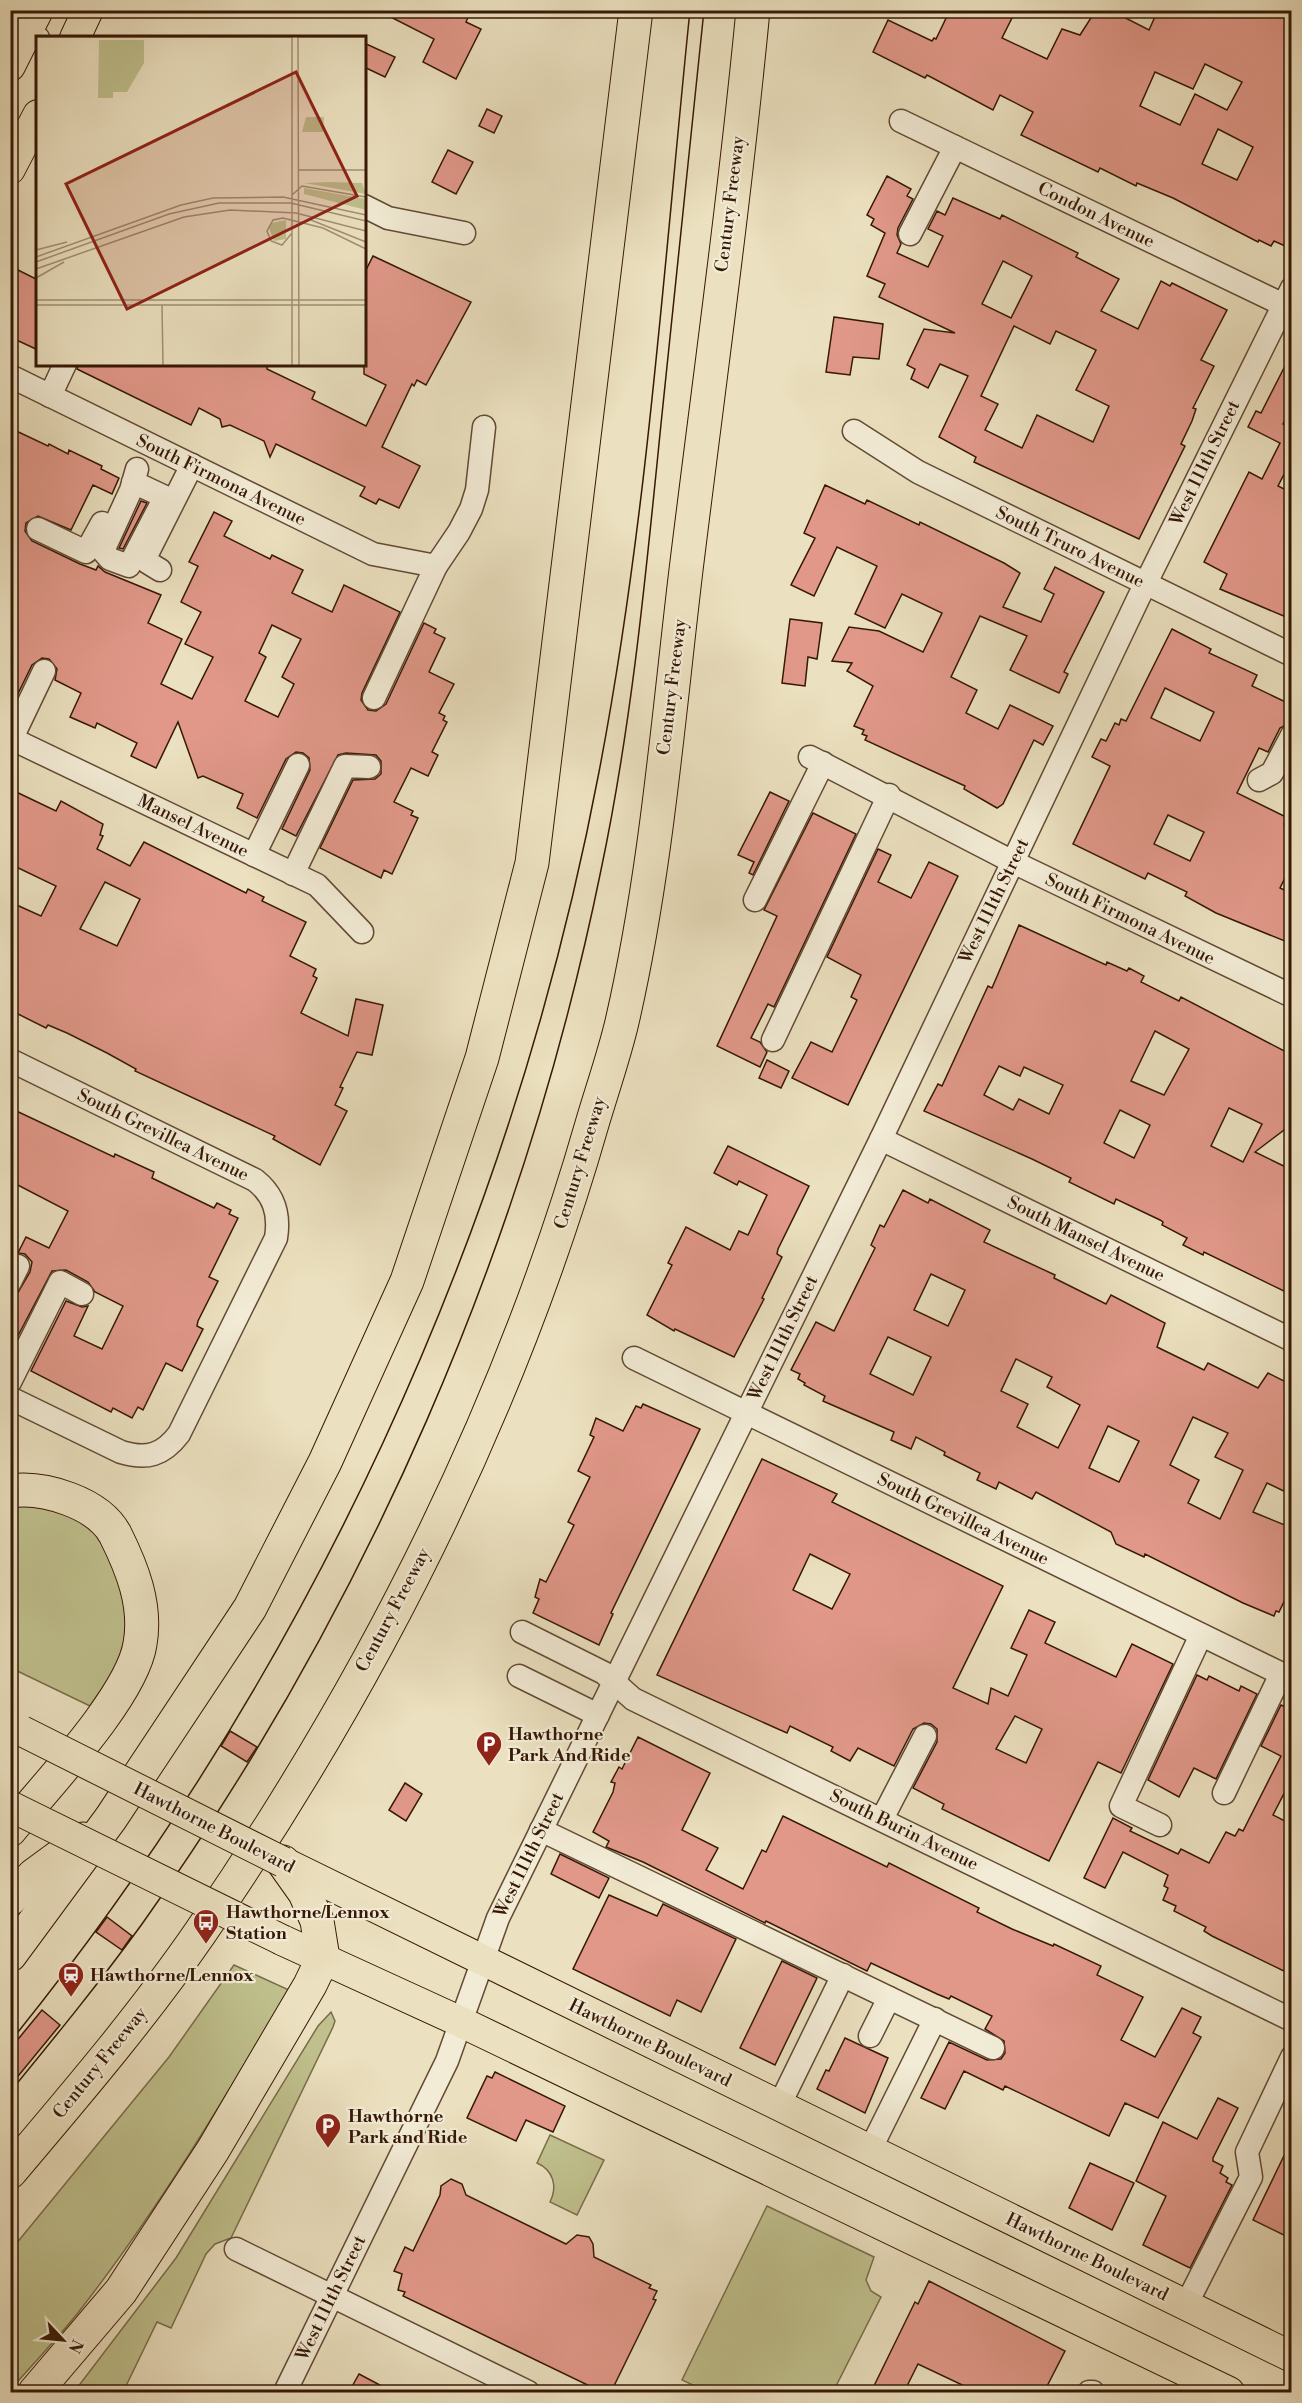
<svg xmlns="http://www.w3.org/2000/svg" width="1302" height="2403" font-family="'Libre Bodoni',serif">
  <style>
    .green { fill: #bfc08d; stroke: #7a6c4a; stroke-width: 1.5 }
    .building { fill: #e19889; stroke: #361806; stroke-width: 1.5; fill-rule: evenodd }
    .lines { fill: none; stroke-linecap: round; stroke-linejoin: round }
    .minor-casing { stroke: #634a34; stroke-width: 25 }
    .major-casing { stroke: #361806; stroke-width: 32 }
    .highway-casing { stroke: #361806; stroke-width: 35 }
    .minor { stroke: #f2ebd5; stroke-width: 22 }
    .major { stroke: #ebe0bf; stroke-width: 30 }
    .highway { stroke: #ebe0bf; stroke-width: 33 }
    .tram { stroke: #361806; stroke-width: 1.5 }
    .major-bridge-casing { stroke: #361806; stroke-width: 32; stroke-linecap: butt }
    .major-bridge { stroke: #ebe0bf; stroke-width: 30 }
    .labels { text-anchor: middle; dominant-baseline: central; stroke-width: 4.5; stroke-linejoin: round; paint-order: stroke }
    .street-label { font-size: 18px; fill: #361806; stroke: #f2ebd5 }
    .poi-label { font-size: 18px; font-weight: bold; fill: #361806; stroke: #f2ebd5; text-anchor: start }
    .inset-road { fill: none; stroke: #a39075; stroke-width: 1.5 }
    .view { fill: #8f2418; fill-opacity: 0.15; stroke: #8f2418; stroke-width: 3 }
    .inset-edge { fill: none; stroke: #361806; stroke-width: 3 }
  </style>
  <rect width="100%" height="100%" fill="#ebe0bf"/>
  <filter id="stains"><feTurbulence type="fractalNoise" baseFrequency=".00333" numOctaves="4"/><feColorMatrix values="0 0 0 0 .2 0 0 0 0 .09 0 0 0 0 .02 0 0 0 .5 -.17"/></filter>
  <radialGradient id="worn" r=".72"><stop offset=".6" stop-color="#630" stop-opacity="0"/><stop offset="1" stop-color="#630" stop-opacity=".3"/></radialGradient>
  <g class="green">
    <path d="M10,1504H49L97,1532L115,1558L132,1615L116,1669L90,1706L11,1668Z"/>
    <path d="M234,1965L289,1990C223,2101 157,2212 77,2314C56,2340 33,2364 11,2389V2250L169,2057Z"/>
    <path d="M331,2012L335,2021L333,2027L231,2238L215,2244L206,2254L171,2328L157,2322L123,2392H74L176,2258L318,2026Z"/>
    <path d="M550,2135L604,2160L577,2215L550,2202C558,2186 553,2170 537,2163Z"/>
    <path d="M767,2206L874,2257L866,2280L871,2291L881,2297L833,2392H708L682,2380Z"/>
  </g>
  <g class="building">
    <path d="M377,10H471L466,22L481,29L456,79L423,62L434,39Z"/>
    <path d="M950,10H1016L1002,38L1047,59L1062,29L1080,35L1096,10H1110L1149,30L1158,10H1270L1292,21V249L1274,241L1271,246L1259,240L1258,242L1173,198L1137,183L1136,186L1100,168L1098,172L1021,135L1033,112L1000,95L993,110L927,75L925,78L873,52L888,20L932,41L934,38L936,39ZM1205,64L1242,82L1227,110L1195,94L1180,125L1140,106L1155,72L1193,89ZM1218,129L1253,147L1237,180L1202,164Z"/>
    <path d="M364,43L395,57L385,77L364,67Z"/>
    <path d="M487,109L502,116L494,133L479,126Z"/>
    <path d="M448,150L473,162L456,194L432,182Z"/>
    <path d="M887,176L911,189L907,196L913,199L898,228L897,235L901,244L897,253L928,267L943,236L928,229L937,211L945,215L953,198L1000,219L1002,215L1078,253L1076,257L1119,279L1101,311L1138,329L1161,281L1170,286L1172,283L1227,310L1201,360L1214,366L1193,408L1196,409L1192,421L1181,444L1185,446L1139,539L974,462L976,457L939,437L968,376L940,364L928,388L911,379L915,369L907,365L924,329L955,333L879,297L885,284L867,276L885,233L871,225L874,219L867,215ZM1003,261L1032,276L1011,318L982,304ZM1014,326L1050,344L1056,331L1096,350L1076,390L1109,406L1093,442L1037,415L1022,448L985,430L998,404L981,396Z"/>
    <path d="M373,256L471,302L426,385L417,380L414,386L412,384L382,447L420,466L399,508L379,499L376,504L360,496L365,487L276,444L270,457L264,441L230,425L222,427L220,419L199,408L191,425L77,369L78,364H267V369L315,392L312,399L366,426L386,385L364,374V367L360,365L364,364V274Z"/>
    <path d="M10,266L38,280V350L10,337Z"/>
    <path d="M834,317L883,324L879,359L853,357L850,375L826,372Z"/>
    <path d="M1292,352V407L1283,424L1288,427L1292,419V459L1278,486L1292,493V605L1286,617L1220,589L1227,574L1204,562L1249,472L1262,479L1280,443L1248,427L1256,411L1261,413Z"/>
    <path d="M10,428L48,446L49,444L68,454L69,450L102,466L101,469L119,478L112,494L93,485L71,530L38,516L26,523L25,531L32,541L80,564L96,570L98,566L105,572L161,595L148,623L182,639L161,684L192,699L213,657L185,644L201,612L181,602L198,566L189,562L214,512L232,521L224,536L270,559L272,555L303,570L292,593L332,612L344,585L400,612L362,693L361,700L368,710L376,711L386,704L424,623L436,629L434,633L445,638L429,672L454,684L439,713L445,716L443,720L447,722L432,752L438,755L428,776L411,768L394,802L413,811L411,815L418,818L392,874L384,870L381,878L320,848L353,780L375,779L381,774V761L376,755L346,753L338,755L296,836L282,829L310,770L309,758L303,753L296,752L286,759L257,818L237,808L243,794L203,776L198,778L178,722L156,768L131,756L137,743L97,723L95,728L70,717L81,693L55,680L57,669L49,659L42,658L32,665L10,710ZM272,625L301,639L282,677L294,684L278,717L245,701L266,657L259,653Z"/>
    <path d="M825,485L865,504L867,500L919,525L920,522L1004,563L1020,573L1003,607L1041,622L1054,594L1044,589L1055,567L1104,592L1064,672L1068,674L1059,693L1010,670L1027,636L980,616L951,677L977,690L966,713L998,729L1010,705L1053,726L1043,745L1034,740L1003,804L997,808L964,789L965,786L865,740L867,736L862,734L864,730L854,726L873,686L847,671L852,663L832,661L849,627L879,631L923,652L942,613L902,594L885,628L855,614L877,566L837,547L814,596L791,585L815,538L804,533Z"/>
    <path d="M141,501L147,503L123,549L119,548Z"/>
    <path d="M790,619L822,623L817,659L808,657L805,686L782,683Z"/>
    <path d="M1172,629L1211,649L1209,653L1257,675L1252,686L1292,705V722L1280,728L1268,752L1259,748L1237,793L1288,818L1284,824L1292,828V864L1280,888L1292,894V944L1216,913L1185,896L1187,892L1148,873L1145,879L1073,844L1110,766L1092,757L1101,739L1106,741L1115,723L1119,725L1121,719L1126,721ZM1165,688L1214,712L1200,741L1151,718ZM1168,815L1204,832L1190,861L1154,844Z"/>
    <path d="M10,789L56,811L61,801L103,824L100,835L103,836L97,849L130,866L144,842L246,893L248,889L264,897L262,901L306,922L290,956L316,969L313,976L317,978L301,1013L348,1036L356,999L383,1005L372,1055L357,1052L340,1087L343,1088L335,1105L347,1111L320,1165L273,1139L275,1136L135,1071L136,1069L107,1053L67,1033L48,1025L46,1028L10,1010V902L41,916L56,886L10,864ZM105,882L140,899L117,946L80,929Z"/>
    <path d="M770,792L789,801L753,875L749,873L754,862L738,855Z"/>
    <path d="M813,813L856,834L774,1007L768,1004L751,1038L760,1042L767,1052L760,1067L717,1046L777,916L764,910Z"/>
    <path d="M878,849L891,855L878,882L911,898L929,862L958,876L848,1105L792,1078L811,1042L832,1052L857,1000L851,997L861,975L827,957Z"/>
    <path d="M1019,925L1106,965L1107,962L1127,971L1129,968L1144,976L1141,982L1179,1001L1181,997L1292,1055V1115L1284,1130L1255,1152L1292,1170V1295L1204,1252L1203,1255L1183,1245L1187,1238L1162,1225L1163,1222L1160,1220L1116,1199L1114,1204L1069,1182L1071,1178L1032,1159L924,1111L938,1084L942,1086L988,986L992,988ZM1155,1031L1189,1049L1164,1095L1131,1081ZM999,1066L1020,1076L1024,1067L1063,1085L1049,1114L1019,1099L1013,1110L984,1095ZM1229,1108L1262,1124L1243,1162L1211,1146ZM1120,1110L1150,1125L1134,1158L1104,1143Z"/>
    <path d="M767,1060L789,1071L781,1088L759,1078Z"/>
    <path d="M10,1108L114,1157L115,1154L154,1172L152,1178L214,1208L217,1203L231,1210L229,1214L238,1218L209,1277L218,1281L198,1321L197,1326L203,1329L182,1371L166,1363L143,1410L138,1407L132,1418L113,1408L111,1412L31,1371L66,1301L82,1307L88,1306L74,1336L102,1349L123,1306L95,1292L88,1282L66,1270L52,1271L10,1351V1306L30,1272L32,1262L25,1254L18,1253L26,1237L49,1248L68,1211L10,1181Z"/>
    <path d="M728,1146L809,1186L778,1249L777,1254L782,1257L762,1298L764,1299L734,1357L675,1329L674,1331L647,1315L672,1265L668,1263L686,1227L730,1250L739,1231L748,1235L767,1195L739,1181L737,1185L714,1173Z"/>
    <path d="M903,1190L928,1203L930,1199L990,1230L984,1242L1055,1275L1054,1278L1106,1304L1111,1295L1165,1323L1157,1347L1204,1370L1208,1363L1258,1388L1268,1373L1292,1385V1495L1267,1483L1253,1512L1292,1528V1585L1279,1612L1276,1611L1274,1616L1243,1603L1145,1554L1144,1557L1116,1544L1111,1532L1036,1492L1032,1499L999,1482L996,1489L977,1480L980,1473L944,1455L945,1452L916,1437L911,1449L891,1440L894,1432L823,1401L825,1396L804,1385L805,1383L798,1379L800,1374L791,1370L816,1322L834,1331L875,1248L871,1245L880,1225L884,1227ZM931,1274L965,1290L948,1326L914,1310ZM888,1337L931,1357L913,1395L870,1374ZM1016,1359L1052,1377L1047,1387L1080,1405L1058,1448L1017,1427L1028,1404L1001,1391ZM1193,1417L1228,1433L1215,1457L1243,1470L1220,1519L1188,1503L1199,1480L1170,1465ZM1108,1426L1139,1441L1119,1482L1089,1468Z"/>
    <path d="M643,1404L700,1429L611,1613L613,1614L599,1645L533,1613L539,1599L535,1597L540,1579L546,1582L574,1525L568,1522L590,1477L578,1471L594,1437L590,1435L596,1418L623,1431L636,1406L641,1408Z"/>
    <path d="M762,1459L837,1494L832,1502L1003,1586L953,1688L988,1704L991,1688L1008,1696L1027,1655L1011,1648L1029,1610L1055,1622L1045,1643L1116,1677L1132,1644L1173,1664L1121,1773L1098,1762L1049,1861L942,1809L944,1804L913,1788L937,1742V1729L931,1724L924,1723L913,1729L894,1766L858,1748L850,1761L831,1751L833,1747L790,1726L787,1733L657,1675ZM810,1554L850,1574L832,1609L793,1590ZM1015,1716L1042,1729L1026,1763L996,1749Z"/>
    <path d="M1197,1675L1207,1680L1209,1676L1239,1691L1241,1686L1257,1694L1216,1779L1194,1768L1179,1797L1148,1780Z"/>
    <path d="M1281,1705L1292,1710V1778L1273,1815L1287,1822L1285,1827L1292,1831V1975L1212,1936L1204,1931L1206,1927L1174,1911L1176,1906L1163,1900L1168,1888L1164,1886L1168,1875L1123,1852L1105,1888L1084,1878L1113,1818L1132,1828L1130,1831L1178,1854L1181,1849L1209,1863L1226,1832L1235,1836L1239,1829L1243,1831L1281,1756L1261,1746Z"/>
    <path d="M230,1731L257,1747L247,1762L221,1746Z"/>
    <path d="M638,1737L710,1773L682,1830L718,1848L706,1870L743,1889L762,1850L766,1852L783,1816L887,1867L889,1863L979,1908L977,1912L1012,1929L1053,1946L1054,1944L1101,1966L1097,1975L1143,1997L1121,2040L1155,2057L1182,2008L1201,2017L1193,2033L1201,2037L1158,2118L1125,2103L1109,2136L1005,2086L1003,2090L964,2071L945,2109L921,2098L949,2042L987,2060L1001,2059L1005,2053L1004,2041L985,2029L992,2016L951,1996L949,1999L937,1994L871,1963L867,1971L766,1921L765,1923L643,1862L606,1847L609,1841L593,1832L613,1792L615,1783L611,1782L619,1767L622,1769Z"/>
    <path d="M405,1783L422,1794L406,1821L389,1810Z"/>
    <path d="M560,1854L609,1878L599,1898L551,1874Z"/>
    <path d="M609,1895L657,1916L663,1904L736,1939L701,2012L677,2000L670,2016L573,1969Z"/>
    <path d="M107,1917L132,1936L122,1950L96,1932Z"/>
    <path d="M782,1961L817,1978L775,2065L740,2048Z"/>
    <path d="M42,2010L60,2025L10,2086V2049Z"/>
    <path d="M845,2038L888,2058L865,2113L817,2089L826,2070L829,2071Z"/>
    <path d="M495,2072L565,2106L553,2132L526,2120L516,2141L467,2118L487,2076L492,2078Z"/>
    <path d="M1218,2098L1238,2108L1213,2158V2161L1223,2166L1220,2173L1228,2178L1226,2182L1232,2185L1190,2268L1143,2245L1166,2196L1136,2181L1163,2122L1197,2139Z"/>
    <path d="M1292,2139V2239L1253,2220Z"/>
    <path d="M1090,2163L1134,2183L1112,2230L1069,2208Z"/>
    <path d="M451,2179L462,2184L466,2195L566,2244L577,2235L589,2237L593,2244L594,2257L651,2285L649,2288L657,2291L653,2299L656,2300L611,2392H602L403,2296L405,2292L398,2290L402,2274L394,2271L405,2247L413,2251L440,2195L441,2186Z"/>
    <path d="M929,2281L1065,2351L1044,2392H977L918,2364L904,2392H871L915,2302L918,2304Z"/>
    <path d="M359,2374L393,2392H349Z"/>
  </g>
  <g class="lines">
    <g class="minor-casing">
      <g id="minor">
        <path d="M10,16L38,38"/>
        <path d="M901,121L1292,309"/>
        <path d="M364,206L388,218L464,233"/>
        <path d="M910,234L955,147"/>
        <path d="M10,376L373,554L436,566"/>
        <path d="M50,396L65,364"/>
        <path d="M854,431L918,472L1292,655"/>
        <path d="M133,482L165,497L129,566L110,559L103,551L131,490L137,469"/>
        <path d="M38,529L86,552L102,523"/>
        <path d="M160,570L147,562L146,556L192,465"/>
        <path d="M374,698L436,566L459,532L471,509L477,490L484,427"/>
        <path d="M10,738L317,885L362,932"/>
        <path d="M12,738L44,671"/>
        <path d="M810,757L1013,862L1292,996"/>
        <path d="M1259,780L1272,773L1292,735"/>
        <path d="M254,855L298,765"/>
        <path d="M293,874L345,766L369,767"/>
        <path d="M755,900L823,763"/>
        <path d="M773,1040L889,795"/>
        <path d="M10,1060L255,1180C274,1195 280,1213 276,1238L179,1434C163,1455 147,1460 121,1452L10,1398"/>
        <path d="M881,1139L1292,1340"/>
        <path d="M10,1282L18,1266"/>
        <path d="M634,1358L1292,1679"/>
        <path d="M10,1382L60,1282L82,1294"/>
        <path d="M522,1632L604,1673L633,1699L1292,2020"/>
        <path d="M519,1676L598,1715"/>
        <path d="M1224,1793L1281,1674"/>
        <path d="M882,1819L925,1736"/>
        <path d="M1160,1825L1121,1806L1201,1635"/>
        <path d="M541,1830L993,2048"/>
        <path d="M870,2036L889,1998"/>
        <path d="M779,2106L843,1975"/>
        <path d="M870,2150L935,2019"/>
        <path d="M236,2249L528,2392"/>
        <path d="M1186,2305L1251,2177L1247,2152L1292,2057"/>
        <path d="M285,2392L447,2061L498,1918L881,1139L1138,599L1292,288"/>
        <path d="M1089,2392H1093"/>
      </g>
    </g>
    <g class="major-casing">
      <g id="major">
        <path d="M75,38L88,10"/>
        <path d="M10,66L38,10"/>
        <path d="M10,169L38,115"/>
        <path d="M283,1862L1292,2357"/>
        <path d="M282,1940L461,2022L1229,2392"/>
      </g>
    </g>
    <g class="highway-casing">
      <g id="highway">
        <path d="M10,1491C44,1486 98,1503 115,1534C132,1568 147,1605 140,1644C132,1696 46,1786 10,1830"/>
        <path d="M10,1899L34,1875L83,1839"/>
        <path d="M10,1955L111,1818L250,1608L325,1462L407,1281L482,1058L532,863L636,10"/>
        <path d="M10,2172C76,2094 142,2017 200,1933C370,1686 509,1413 592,1124C602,1090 614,1056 622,1022C656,874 668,720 686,570C709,383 735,197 753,10"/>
        <path d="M35,2392L121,2291L213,2150L310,1985L323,1958L317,1921L305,1893L283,1862"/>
      </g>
    </g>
    <use href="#minor" class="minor"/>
    <use href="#major" class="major"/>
    <use href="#highway" class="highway"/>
    <g class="tram">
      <path d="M10,2042C307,1675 511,1235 599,772C647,522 664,264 690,10"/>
      <path d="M10,2092C55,2037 100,1982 142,1924C366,1609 524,1248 601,870C632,723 646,573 661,424C675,286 690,148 704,10"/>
    </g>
    <g class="major-bridge-casing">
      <g id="major-bridge">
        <path d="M22,1731L283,1862"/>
        <path d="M10,1806L282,1940"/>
      </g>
    </g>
    <use href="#major-bridge" class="major-bridge"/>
  </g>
  <defs>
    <g id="parking-pin" transform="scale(1.35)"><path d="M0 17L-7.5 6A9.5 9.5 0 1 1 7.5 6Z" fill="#8f2418" stroke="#f2ebd5"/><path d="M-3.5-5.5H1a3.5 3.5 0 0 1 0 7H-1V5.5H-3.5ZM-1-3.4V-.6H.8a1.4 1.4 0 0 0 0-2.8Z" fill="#fff"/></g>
    <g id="bus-pin" transform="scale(1.35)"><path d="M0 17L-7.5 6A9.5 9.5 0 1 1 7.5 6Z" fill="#8f2418" stroke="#f2ebd5"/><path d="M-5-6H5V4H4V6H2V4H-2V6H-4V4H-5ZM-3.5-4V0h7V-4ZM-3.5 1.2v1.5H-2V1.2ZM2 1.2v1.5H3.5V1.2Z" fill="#fff"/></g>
    <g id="station-pin" transform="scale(1.35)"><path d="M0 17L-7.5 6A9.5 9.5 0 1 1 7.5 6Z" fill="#8f2418" stroke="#f2ebd5"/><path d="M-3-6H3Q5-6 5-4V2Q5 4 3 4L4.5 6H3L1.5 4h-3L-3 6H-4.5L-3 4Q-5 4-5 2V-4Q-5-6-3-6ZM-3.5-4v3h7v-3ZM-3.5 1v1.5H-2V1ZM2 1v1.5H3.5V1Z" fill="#fff"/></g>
  </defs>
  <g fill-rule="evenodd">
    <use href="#parking-pin" x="489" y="1744"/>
    <use href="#bus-pin" x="206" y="1922"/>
    <use href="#station-pin" x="71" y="1975"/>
    <use href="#parking-pin" x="328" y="2126"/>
  </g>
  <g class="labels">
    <g class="street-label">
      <text transform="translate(730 204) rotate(-83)">Century Freeway</text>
      <text transform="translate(1096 215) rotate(26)">Condon Avenue</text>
      <text transform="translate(1205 463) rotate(-64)">West 111th Street</text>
      <text transform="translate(221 480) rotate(26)">South Firmona Avenue</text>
      <text transform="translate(1070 547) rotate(26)">South Truro Avenue</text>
      <text transform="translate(672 687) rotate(-83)">Century Freeway</text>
      <text transform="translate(193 826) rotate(26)">Mansel Avenue</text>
      <text transform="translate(994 901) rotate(-64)">West 111th Street</text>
      <text transform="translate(1130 919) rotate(26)">South Firmona Avenue</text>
      <text transform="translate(163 1135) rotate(26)">South Grevillea Avenue</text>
      <text transform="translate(580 1163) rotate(-73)">Century Freeway</text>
      <text transform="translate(1086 1239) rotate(26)">South Mansel Avenue</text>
      <text transform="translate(783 1338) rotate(-64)">West 111th Street</text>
      <text transform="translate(963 1519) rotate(26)">South Grevillea Avenue</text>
      <text transform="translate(393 1610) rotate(-62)">Century Freeway</text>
      <text transform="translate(214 1828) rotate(27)">Hawthorne Boulevard</text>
      <text transform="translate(904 1830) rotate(26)">South Burin Avenue</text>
      <text transform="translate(529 1855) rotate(-64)">West 111th Street</text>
      <text transform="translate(650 2043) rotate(26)">Hawthorne Boulevard</text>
      <text transform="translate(100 2063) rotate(-51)">Century Freeway</text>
      <text transform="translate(1087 2257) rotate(26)">Hawthorne Boulevard</text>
      <text transform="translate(331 2298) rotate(-64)">West 111th Street</text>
    </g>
    <g class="poi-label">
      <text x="508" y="1734">Hawthorne<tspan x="508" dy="21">Park And Ride</tspan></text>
      <text x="226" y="1912">Hawthorne/Lennox<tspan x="226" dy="21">Station</tspan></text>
      <text x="90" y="1975">Hawthorne/Lennox</text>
      <text x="348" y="2116">Hawthorne<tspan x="348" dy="21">Park and Ride</tspan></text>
    </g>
  </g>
  <g transform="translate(36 36)">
    <rect width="330" height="330" fill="#ebe0bf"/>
    <path d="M63,4H108V27L91,56H77V62H62ZM270,81H288L287,96H266ZM294,146L326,147L330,158L268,147ZM268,152L330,163V174L268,158ZM250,184V203L238,205L233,192L236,187Z" fill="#bfc08d"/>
    <path class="inset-road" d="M0,1H256M262,1L263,329M263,1H330M263,134H330M256,159L266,150L330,161M275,184L330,206M256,197L246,209L235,205L231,195L237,184L247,182L287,192L330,213M0,214L31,206M0,221L145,169L177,162L247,161L330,179M0,226L133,178L183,167H255L330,185M0,233L148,181L194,174L260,177L330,195M0,242L28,226M0,264H330M0,269H330M126,269L127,329M256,329V1"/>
    <path class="view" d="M260,36L321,160L91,273L30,148Z"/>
    <rect width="330" height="330" class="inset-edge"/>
  </g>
  <rect width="1302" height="2403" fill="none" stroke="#ebe0bf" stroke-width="36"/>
  <rect x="12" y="12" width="1278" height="2379" fill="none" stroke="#361806" stroke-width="3"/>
  <rect x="18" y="18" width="1266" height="2367" fill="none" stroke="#361806" stroke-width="1.5"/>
  <g transform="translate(63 2340) rotate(116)" stroke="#f2ebd5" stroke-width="4.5" paint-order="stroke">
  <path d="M0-4.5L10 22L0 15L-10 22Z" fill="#361806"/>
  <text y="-9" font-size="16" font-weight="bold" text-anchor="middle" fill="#361806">N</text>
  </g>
  <rect width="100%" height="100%" filter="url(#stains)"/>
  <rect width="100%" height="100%" fill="url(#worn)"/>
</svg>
